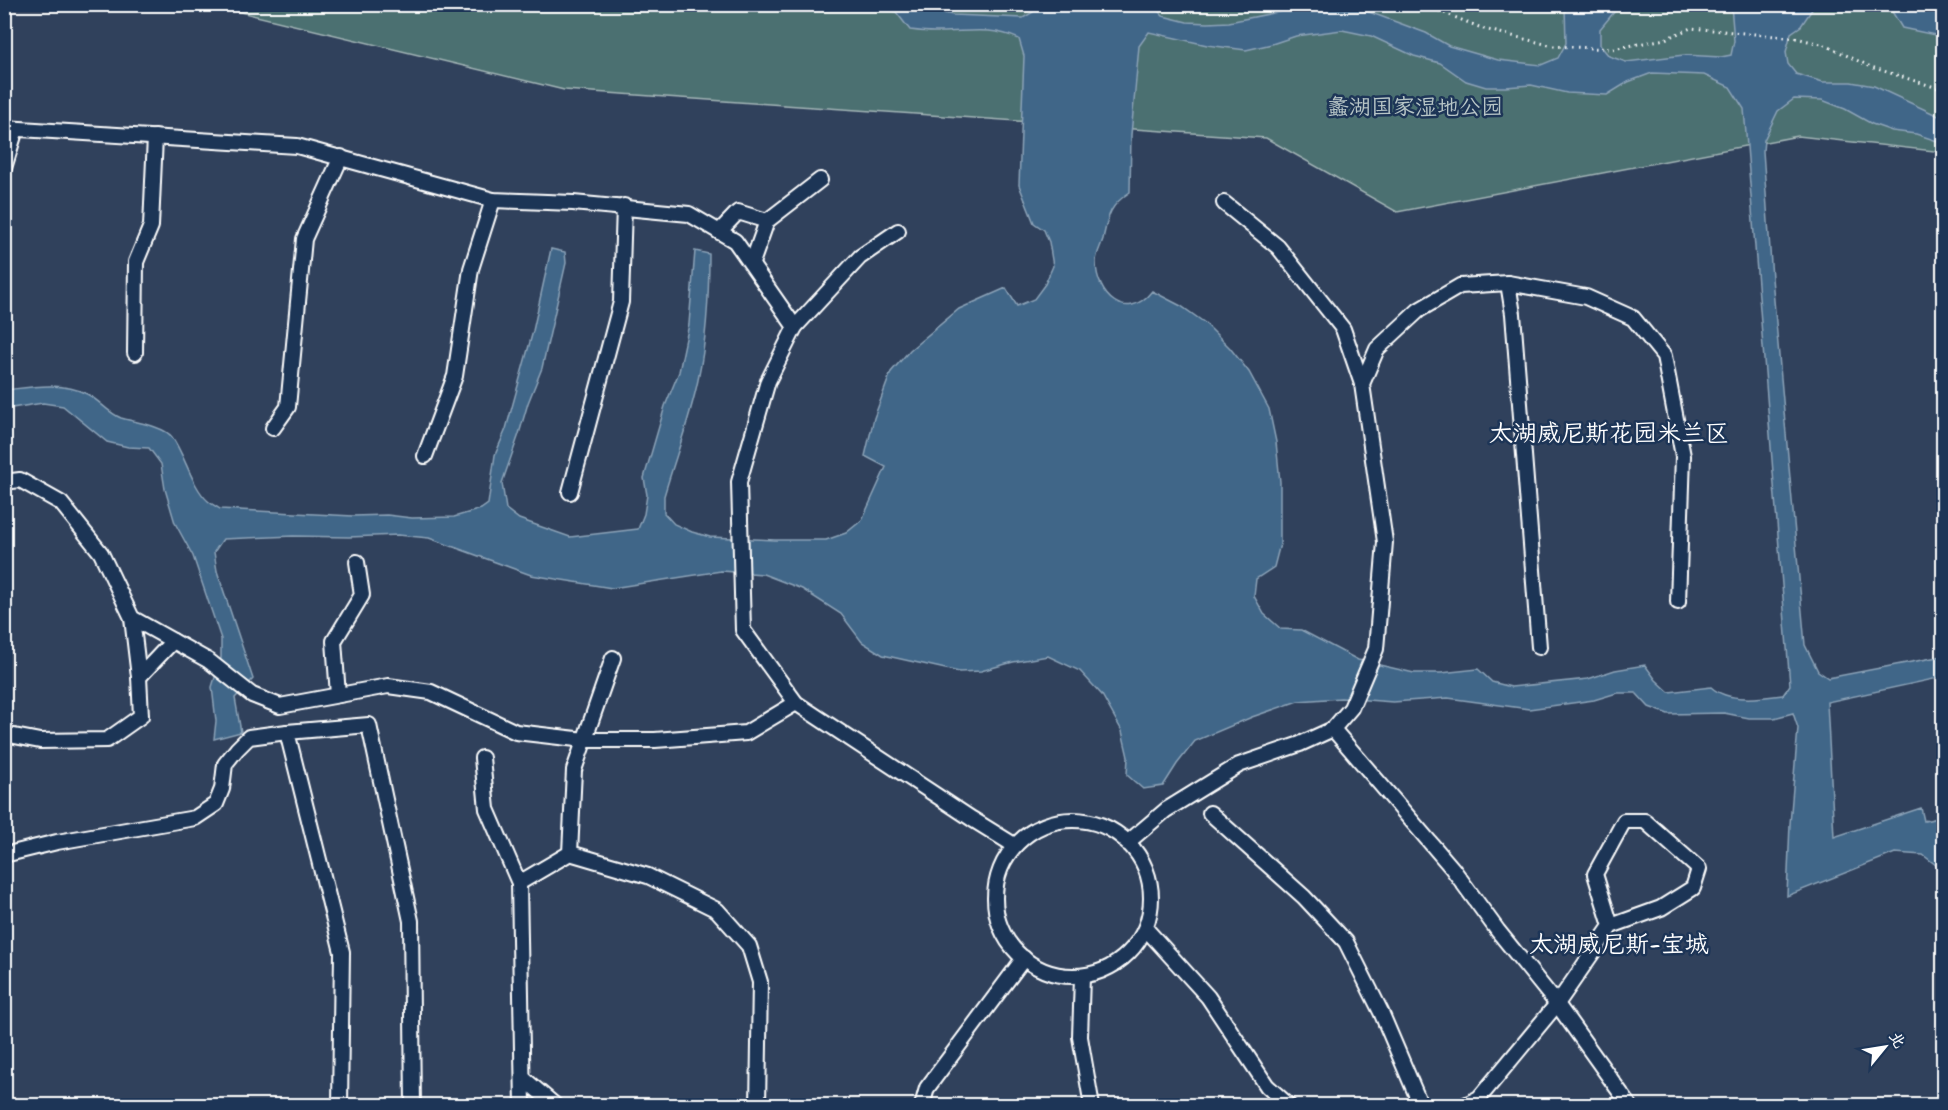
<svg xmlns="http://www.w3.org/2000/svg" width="1948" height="1110" font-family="'Shantell Sans','LXGW WenKai TC',sans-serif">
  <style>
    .green { fill: #4b6f71; stroke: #a5b7b8; stroke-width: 1.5 }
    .water { fill: #406688; stroke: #8ca3b8; stroke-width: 1.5; fill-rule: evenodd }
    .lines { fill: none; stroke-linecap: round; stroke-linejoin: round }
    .minor-casing { stroke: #fff; stroke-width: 18 }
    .path { stroke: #fff; stroke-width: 3; stroke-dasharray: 1.5 4.5; stroke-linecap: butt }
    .minor { stroke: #1d3557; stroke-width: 14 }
    .labels { text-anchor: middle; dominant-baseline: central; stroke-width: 5; stroke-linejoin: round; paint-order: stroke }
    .park-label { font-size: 22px; fill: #b7c5c6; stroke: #1d3557 }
    .neighbourhood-label { font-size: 24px; fill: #fff; stroke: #1d3557 }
  </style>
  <rect width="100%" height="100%" fill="#30415c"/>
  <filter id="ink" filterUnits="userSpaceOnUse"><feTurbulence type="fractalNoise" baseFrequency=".0167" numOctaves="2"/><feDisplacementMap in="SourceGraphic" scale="12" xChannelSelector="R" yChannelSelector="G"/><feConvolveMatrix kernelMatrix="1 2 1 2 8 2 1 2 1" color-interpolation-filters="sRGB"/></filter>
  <g filter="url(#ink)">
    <path class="green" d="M211,5H1943V152L1798,136L1397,212L1266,138L564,90Z"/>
    <g class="water">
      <path d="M876,5H926L934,11L953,15L1023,18L1033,12V5H1153L1163,16L1187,22L1208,23L1229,22L1303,7L1361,9L1426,33L1449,46L1498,60L1541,65L1558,58L1566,43L1565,7L1561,5H1620L1600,29V45L1609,56L1626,62L1684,55L1721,57L1731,55L1734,41L1731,5H1815L1801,26L1791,33L1786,52L1788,64L1796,74L1823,82H1851L1874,86L1943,118V143L1916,134L1892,131L1872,124L1845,109L1822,100L1794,99L1778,111L1764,140L1763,151L1772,278L1805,645L1818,671L1828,678L1943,656V677L1827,702L1834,837L1921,808L1924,821L1943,817V873L1941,869L1923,855L1895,853L1787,896L1790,824L1798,728L1793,713L1774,718H1749L1724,713L1668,714L1649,707L1636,693H1617L1594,700L1529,709L1448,698L1393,702L1341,698L1298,701L1252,717L1195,741L1177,764L1163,786L1143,789L1127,775L1128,757L1122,731L1102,695L1080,671L1048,656L1013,662L981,671L959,672L883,655L862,642L841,614L802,589L763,574L721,571L612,588L531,575L429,538L398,535L349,537L293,536L223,539L214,552L217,571L253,679L235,698L241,732L214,739L216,721L212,687L221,658V639L193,556L175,523L165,489L161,464L149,448L128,447L107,442L63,406L43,403L5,409V390C31,387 62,381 87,394C99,400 108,413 121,418C134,422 164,426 172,437C185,455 192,487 208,501C211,504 216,506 220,509L353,516L387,515L412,518L454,517L481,509L488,504L495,455L506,429L533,331L551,249L565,252L566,263L542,368L528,403L519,434L502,483L506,509L519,519L570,537L638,529L644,514L647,495L644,478L665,406L679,372L689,324L695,251L709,254C709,297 707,338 698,380C690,419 675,458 664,496V513L674,524L692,532L710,537L775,540H826L846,533L862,520L886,467L865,456L874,418L891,372L910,350L959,309L1006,288L1017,306L1034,299L1045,284L1053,266L1049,242L1044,230L1034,223L1019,185L1024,56L1019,39C989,25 965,33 934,32C926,32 918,31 910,30L896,12ZM1342,30L1371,36L1414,56L1440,63L1466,81L1486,87H1506L1531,85L1567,93L1607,95L1628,82L1652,73L1704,75L1730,87L1744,109L1790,685L1783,695C1762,698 1728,703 1711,687L1669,692L1656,680L1645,665L1615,670L1588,679L1511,687L1492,682L1478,669L1441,673H1414L1358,660L1301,630L1281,629L1264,614L1254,596L1256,579L1274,567L1280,544V482L1276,442L1269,409L1249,372L1230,348L1205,323L1181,306L1152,291C1126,324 1096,295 1096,262C1096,254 1101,246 1103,239C1108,216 1109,206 1130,192L1131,135L1139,46L1149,32L1207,45L1246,50L1272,44L1296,36Z"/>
      <path d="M1888,5H1943V31L1935,35L1902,28Z"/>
    </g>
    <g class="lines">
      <g class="minor-casing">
        <g id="minor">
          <path d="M4,128L297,146L493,200L573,203L689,214L735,241L795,327L768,381L739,482L743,630L796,703L972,819L1014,845"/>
          <path d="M4,168L16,129"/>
          <path d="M1224,203L1278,247L1343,329L1362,384"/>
          <path d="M719,232L738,212L767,221"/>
          <path d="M752,263L767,221L820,180"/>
          <path d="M1508,283L1513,314L1539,647"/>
          <path d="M795,327L860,257L898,231"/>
          <path d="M135,353L136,262L151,226L155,137"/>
          <path d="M273,428L288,407L304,239L341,157"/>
          <path d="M425,456L455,376L471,269L493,200"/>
          <path d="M4,482L20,480L61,503L101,553L132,618L209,661L252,695L280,706L388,686L431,692L516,732L585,740H655L746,733L796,703"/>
          <path d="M570,492L621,302L624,206"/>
          <path d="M139,677L173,641"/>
          <path d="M338,695L334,641L362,595L357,562"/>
          <path d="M1333,729L1452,868L1498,931L1557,1004L1630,1106"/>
          <path d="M4,734L40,741L107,740L141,716L139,677L132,618"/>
          <path d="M482,758L487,809L519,883"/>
          <path d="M1210,813L1304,897L1346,942L1381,1012L1421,1106"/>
          <circle cx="1073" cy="898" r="78"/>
          <path d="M1127,843L1166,810L1239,765L1300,744L1333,729L1351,708L1376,649L1385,542L1362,384L1377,349L1419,310L1460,286L1508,283L1586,297L1633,318L1664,356L1683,456L1678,602"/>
          <path d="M570,853L648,876L717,910L749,946L760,982L758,1106"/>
          <path d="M4,855L57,842L195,818L216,804L222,789L225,764L237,749L249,737L287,732"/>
          <path d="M1146,929L1208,997L1267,1086L1289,1106"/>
          <path d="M1082,977L1080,1037L1092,1106"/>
          <path d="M523,1078L556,1106"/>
          <path d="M340,1106L342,952L287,732L369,725L411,921L413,1106"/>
          <path d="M523,1106L519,883L570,853L574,770L613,658"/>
          <path d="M922,1106L927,1088L1024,958"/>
          <path d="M1463,1106L1479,1098L1557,1004L1611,926L1661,908L1693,888L1699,869L1645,821H1624L1595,874L1611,926"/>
        </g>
      </g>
      <path class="path" d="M1422,4L1484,29L1553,46L1612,49L1665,39L1691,28L1796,38L1825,45L1871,67L1944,90"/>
      <use href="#minor" class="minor"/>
    </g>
  </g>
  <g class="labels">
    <g class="park-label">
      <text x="1415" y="106">蠡湖国家湿地公园</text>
    </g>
    <g class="neighbourhood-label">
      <text x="1609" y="433">太湖威尼斯花园米兰区</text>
      <text x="1619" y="944">太湖威尼斯-宝城</text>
    </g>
  </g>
  <rect width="1948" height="1110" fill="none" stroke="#1d3557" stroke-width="24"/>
  <rect x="12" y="12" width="1924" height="1086" fill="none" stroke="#fff" stroke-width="2" filter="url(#ink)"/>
  <g transform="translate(1885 1047) rotate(60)" stroke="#1d3557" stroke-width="4.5" paint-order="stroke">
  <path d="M0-4.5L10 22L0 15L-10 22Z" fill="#ffffff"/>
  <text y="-9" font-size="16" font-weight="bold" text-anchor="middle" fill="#ffffff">北</text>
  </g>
</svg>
